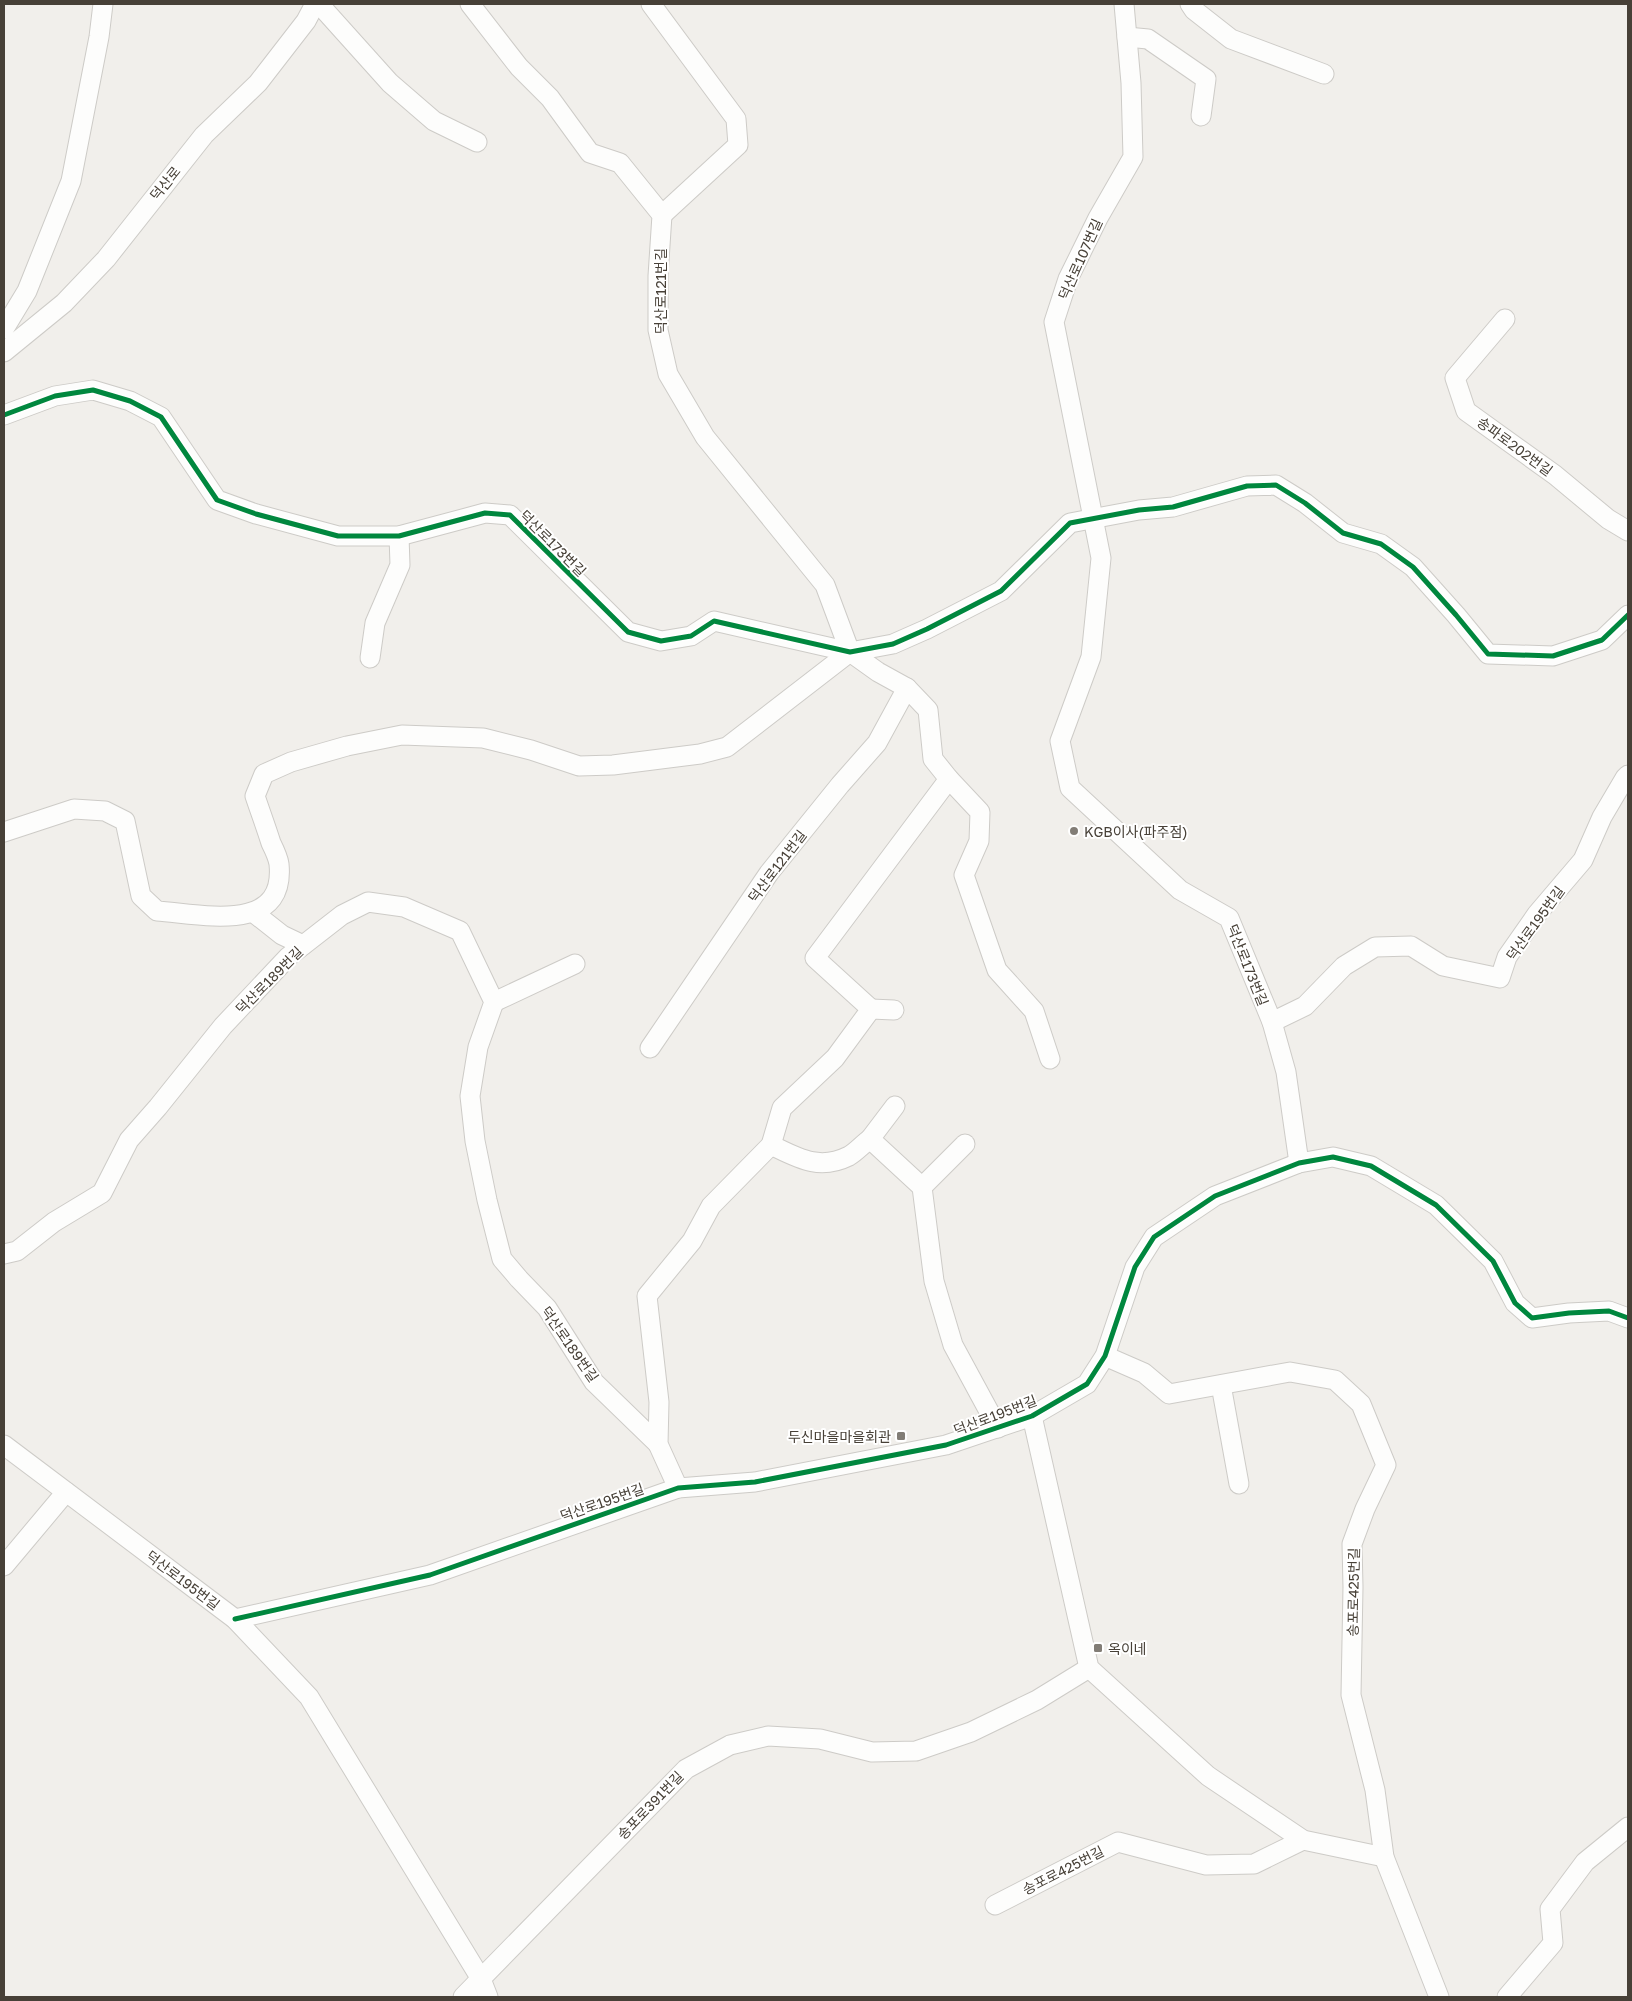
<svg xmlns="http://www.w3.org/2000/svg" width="1632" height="2001" font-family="'Golos Text','Noto Sans KR',sans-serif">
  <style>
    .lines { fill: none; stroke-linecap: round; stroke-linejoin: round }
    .minor-casing { stroke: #cdcbc7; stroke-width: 21 }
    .minor { stroke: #fdfdfc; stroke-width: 19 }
    .cycleway-casing { stroke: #fff; stroke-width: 8 }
    .cycleway { stroke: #00873e; stroke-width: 5 }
    .poi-dot { fill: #827d76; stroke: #fff; stroke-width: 2 }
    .labels { text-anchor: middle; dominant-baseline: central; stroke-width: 4; stroke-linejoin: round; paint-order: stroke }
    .street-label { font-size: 14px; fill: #474037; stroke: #fff }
    .poi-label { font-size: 14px; fill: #474037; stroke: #fff; text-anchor: start }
  </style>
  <rect width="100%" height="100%" fill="#f1efeb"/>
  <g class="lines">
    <g class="minor-casing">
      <g id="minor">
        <path d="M319,4L390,83L434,121L477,142"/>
        <path d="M470,4L519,67L550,98L590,153L620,163L662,215L658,276V330L668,374L705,437L825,585L850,652L878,672L907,688L928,710L933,759L949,779L980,812L979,841L964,875L997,970L1034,1011L1050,1059"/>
        <path d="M651,4L736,119L738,145L662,215"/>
        <path d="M1124,4L1131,83L1133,157L1098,218L1068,279L1054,322L1101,558L1091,657L1060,741L1070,788L1180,890L1229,918L1272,1022L1286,1072L1299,1163"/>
        <path d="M1190,4L1194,10L1231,39L1324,74"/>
        <path d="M1127,37L1148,39L1206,79L1201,116"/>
        <path d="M1505,319L1455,378L1466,411L1555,475L1608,519L1628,531"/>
        <path d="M4,329L27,291L71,181L99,37L103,4"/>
        <path d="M4,352L64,303L106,259L204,135L258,83L306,21L315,4"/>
        <path d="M4,415L55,396L93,390L130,401L161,417L217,500L256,514L338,536H399L485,513L510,515L628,632L661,641L691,636L714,621L850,652L893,644L927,629L1001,591L1070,523L1139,510L1173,507L1247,486L1276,485L1305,503L1343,533L1381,544L1413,567L1456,615L1488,654L1553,656L1602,640L1628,615"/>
        <path d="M370,658L375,623L400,565L399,536"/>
        <path d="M4,832L74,809L105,811L125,821L141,896L157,911C201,914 286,935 279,864C278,857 274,849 271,843C266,827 260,811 255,796L264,774L291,762L347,746L402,735L483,738L531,750L579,766L613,765L700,754L727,747L850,652"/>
        <path d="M254,913L282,935L303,945"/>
        <path d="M494,1002L575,964"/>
        <path d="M871,1009L894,1010"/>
        <path d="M1272,1022L1305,1006L1344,966L1375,947L1411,946L1443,966L1500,978L1507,957L1537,914L1583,860L1602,817L1625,778L1628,775"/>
        <path d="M650,1048L769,873L840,785L877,743L907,688"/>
        <path d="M895,1106L870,1139L922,1187L934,1281L953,1345L998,1428"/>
        <path d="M771,1145C798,1158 819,1171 849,1156C856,1152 863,1144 870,1139"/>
        <path d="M922,1187L965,1144"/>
        <path d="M4,1254L17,1251L54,1222L102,1193L129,1140L158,1107L223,1026L288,957L342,915L368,902L404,907L460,931L494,1002L478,1047L470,1096L475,1141L487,1200L502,1259L519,1279L547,1308L594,1382L658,1444"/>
        <path d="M1105,1356L1144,1373L1169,1394L1290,1372L1335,1380L1361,1404L1386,1465L1365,1509L1352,1544L1353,1587L1351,1695L1375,1790L1384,1857L1439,1997"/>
        <path d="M1221,1385L1239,1484"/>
        <path d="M1032,1416L1089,1668L1208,1776L1303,1840L1384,1857"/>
        <path d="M4,1445L235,1619L309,1697L481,1979L488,1997"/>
        <path d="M678,1488L658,1444L659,1402L647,1296L692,1241L711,1206L771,1145L782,1108L835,1058L871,1009L815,958L949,779"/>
        <path d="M4,1566L66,1492"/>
        <path d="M235,1619L430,1575L678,1488L755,1482L946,1445L1032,1416L1087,1384L1105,1356L1135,1267L1154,1237L1215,1196L1299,1163L1333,1157L1371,1166L1436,1205L1493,1261L1515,1303L1532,1318L1569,1313L1609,1311L1628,1318"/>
        <path d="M995,1905L1118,1842L1206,1865L1254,1864L1303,1840"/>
        <path d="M463,1997L686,1769L730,1745L768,1736L820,1739L872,1752L916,1751L971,1732L1037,1700L1089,1668"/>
        <path d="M1507,1997L1553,1943L1550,1909L1585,1862L1628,1827"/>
      </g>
    </g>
    <use href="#minor" class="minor"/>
    <g class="cycleway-casing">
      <g id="cycleway">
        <path d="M4,415L55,396L93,390L130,401L161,417L217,500L256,514L338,536H399L485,513L510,515L628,632L661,641L691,636L714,621L850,652L893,644L927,629L1001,591L1070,523L1139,510L1173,507L1247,486L1276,485L1305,503L1343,533L1381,544L1413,567L1456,615L1488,654L1553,656L1602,640L1628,615"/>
        <path d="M235,1619L430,1575L678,1488L755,1482L946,1445L1032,1416L1087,1384L1105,1356L1135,1267L1154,1237L1215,1196L1299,1163L1333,1157L1371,1166L1436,1205L1493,1261L1515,1303L1532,1318L1569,1313L1609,1311L1628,1318"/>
      </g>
    </g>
    <use href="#cycleway" class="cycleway"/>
  </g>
  <g class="poi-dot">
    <circle cx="1074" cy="831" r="5"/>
    <rect x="896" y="1431" width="10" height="10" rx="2.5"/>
    <rect x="1093" y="1643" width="10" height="10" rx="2.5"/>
  </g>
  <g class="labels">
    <g class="street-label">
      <text transform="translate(165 183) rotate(-51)">덕산로</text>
      <text transform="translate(1080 259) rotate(-66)">덕산로107번길</text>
      <text transform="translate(660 291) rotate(-90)">덕산로121번길</text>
      <text transform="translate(1515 446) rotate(36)">송파로202번길</text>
      <text transform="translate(553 543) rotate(45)">덕산로173번길</text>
      <text transform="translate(777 866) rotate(-53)">덕산로121번길</text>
      <text transform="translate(1535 923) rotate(-54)">덕산로195번길</text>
      <text transform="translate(1248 965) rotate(68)">덕산로173번길</text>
      <text transform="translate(269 980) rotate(-45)">덕산로189번길</text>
      <text transform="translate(570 1344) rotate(55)">덕산로189번길</text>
      <text transform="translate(995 1415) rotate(-21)">덕산로195번길</text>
      <text transform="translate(602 1502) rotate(-19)">덕산로195번길</text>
      <text transform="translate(183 1580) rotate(37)">덕산로195번길</text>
      <text transform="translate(1353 1592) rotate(-89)">송포로425번길</text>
      <text transform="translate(650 1805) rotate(-46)">송포로391번길</text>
      <text transform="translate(1063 1870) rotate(-27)">송포로425번길</text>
    </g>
    <g class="poi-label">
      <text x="1084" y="831">KGB이사(파주점)</text>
      <text x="891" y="1436" text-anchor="end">두신마을마을회관</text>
      <text x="1108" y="1648">옥이네</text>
    </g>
  </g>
  <rect width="1632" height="2001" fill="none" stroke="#474037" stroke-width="10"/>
</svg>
